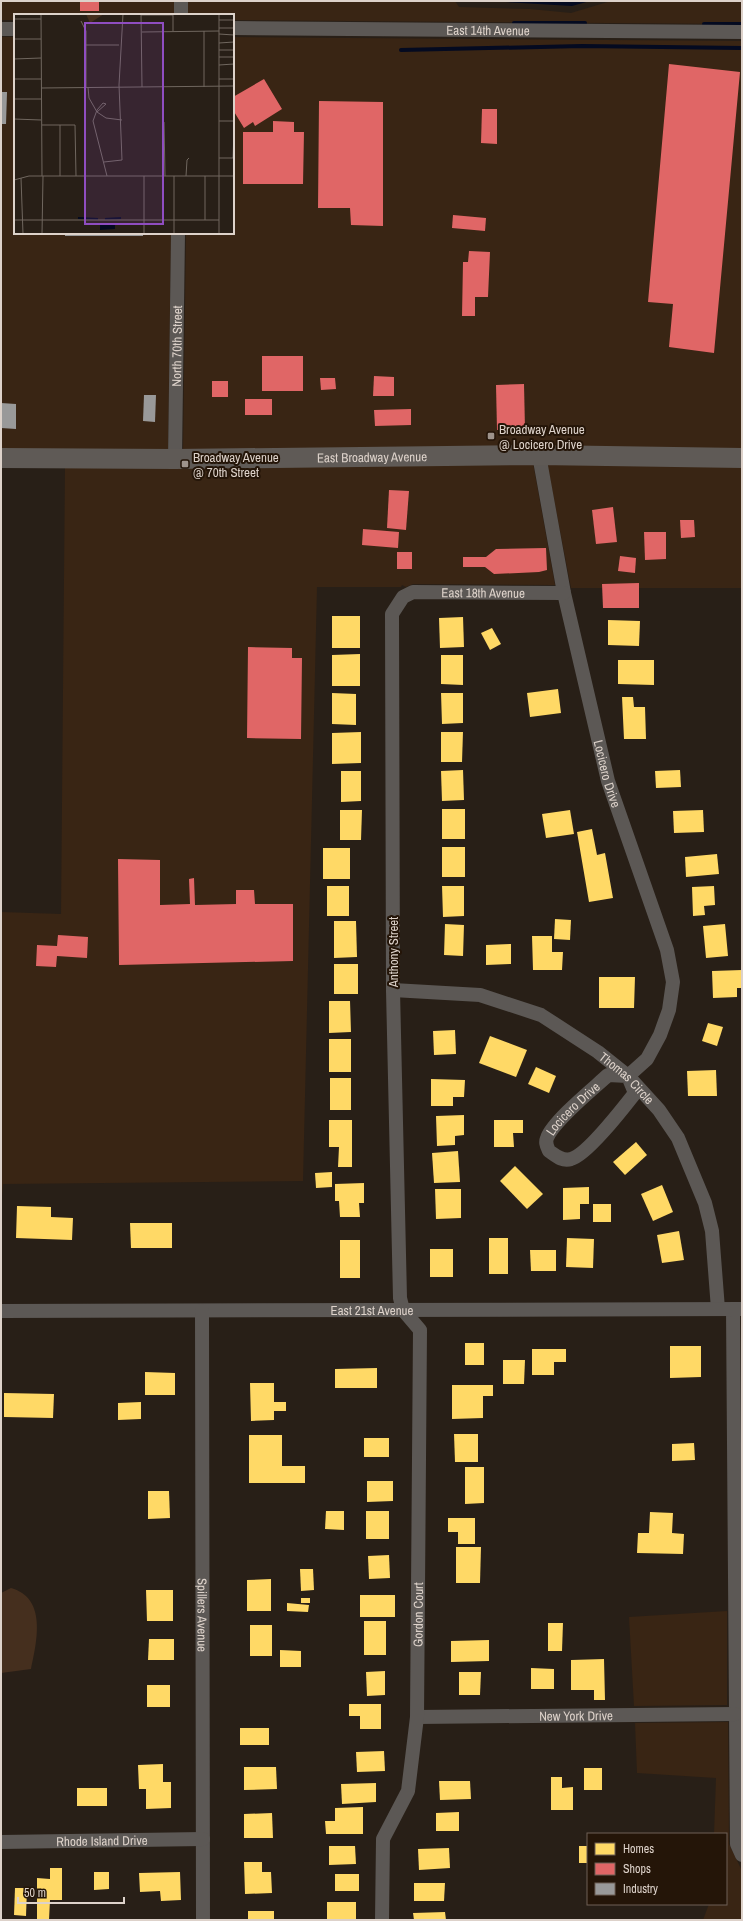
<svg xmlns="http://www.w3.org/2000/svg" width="743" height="1921" font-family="'Archivo Narrow',sans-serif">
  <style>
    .built { fill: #392514 }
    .green { fill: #452f1e }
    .water { fill: #040a20 }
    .homes { fill: #ffd966 }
    .shops { fill: #e06666 }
    .industry { fill: #999 }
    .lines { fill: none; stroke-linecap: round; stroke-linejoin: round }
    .stream { stroke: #040a20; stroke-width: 4 }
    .minor { stroke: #5c5855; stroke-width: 14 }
    .secondary { stroke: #5f5a56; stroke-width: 20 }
    .poi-dot { fill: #9e938b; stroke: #241508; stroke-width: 1.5 }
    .labels { text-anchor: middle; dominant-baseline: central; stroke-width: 4; stroke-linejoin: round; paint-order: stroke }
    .street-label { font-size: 13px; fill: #ddd2ca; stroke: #241508 }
    .poi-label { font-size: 13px; fill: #ddd2ca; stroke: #241508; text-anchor: start }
    .inset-river { fill: none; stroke: #040a20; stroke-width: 2 }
    .inset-road { fill: none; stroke: #70675f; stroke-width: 1 }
    .view { fill: #8f4dc1; fill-opacity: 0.15; stroke: #8f4dc1; stroke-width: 2 }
    .inset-edge { fill: none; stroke: #ddd2ca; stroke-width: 2 }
  </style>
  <rect width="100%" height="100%" fill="#281f17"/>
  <g class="built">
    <path d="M1,1H174V15H15V20H1Z"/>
    <path d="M188,1H455L459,7L530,9L571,13L611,1H742V24L233,20V15H188Z"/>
    <path d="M1,37H15V233H171L168,451L1,450Z"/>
    <path d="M233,37L742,41V450L183,451L186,233H233Z"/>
    <path d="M533,463L555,585L413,584L406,587L402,585L401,587H317L303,1181L3,1184L1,1208V912L61,914L65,467Z"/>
    <path d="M547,463L742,466V588H571Z"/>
    <path d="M727,1611V1705L634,1706L629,1617Z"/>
    <path d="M728,1722L729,1844L742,1871V1920H703L709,1904H726V1834H714L716,1778L637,1773L635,1723Z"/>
  </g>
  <path class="green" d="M11,1588C47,1598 37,1641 31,1669L1,1673V1593Z"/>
  <path class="water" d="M487,1H590L572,6Z"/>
  <g class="homes">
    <rect x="332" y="616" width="28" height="32"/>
    <path d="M463,617L464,647L440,648L439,618Z"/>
    <path d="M608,620L640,621L639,646L608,645Z"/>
    <path d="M492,628L501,644L490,650L481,633Z"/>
    <path d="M360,654V686H332V655Z"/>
    <path d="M441,655H463V685L441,684Z"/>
    <path d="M618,660H654V685L618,684Z"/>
    <path d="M558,689L561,713L530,717L527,693Z"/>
    <path d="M332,693L356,694V725L332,724Z"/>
    <path d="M441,693H463V723L442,724Z"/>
    <path d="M622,697H633L634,707H645L646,739H624Z"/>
    <path d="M361,732V763L332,764V733Z"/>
    <path d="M441,732H463L462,762H441Z"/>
    <path d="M463,770L464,800L442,801L441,771Z"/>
    <path d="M680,770L681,787L656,788L655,771Z"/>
    <path d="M341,771H361V801L341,802Z"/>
    <rect x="442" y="809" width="23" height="30"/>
    <path d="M340,810H362L361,840H340Z"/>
    <path d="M570,810L574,834L546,838L542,814Z"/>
    <path d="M703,810L704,832L674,833L673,811Z"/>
    <path d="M592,829L597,855L605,853L613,898L589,902L577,832Z"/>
    <rect x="442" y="847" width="23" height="30"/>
    <rect x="323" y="848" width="27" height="31"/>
    <path d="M717,854L719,874L686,877L685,857Z"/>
    <rect x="327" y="886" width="22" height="30"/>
    <path d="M442,886H464V916L443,917Z"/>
    <path d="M714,886L715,905L704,906L705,915L693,916L692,887Z"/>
    <path d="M555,919L571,920L570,940L554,939Z"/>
    <path d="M334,921H356L357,957L334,958Z"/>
    <path d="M445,924L464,925L463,956L444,955Z"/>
    <path d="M725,924L728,956L706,958L703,926Z"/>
    <path d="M532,936H552V952H563L562,970H533Z"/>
    <path d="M511,944V964L486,965V945Z"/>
    <rect x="334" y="964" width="24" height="30"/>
    <path d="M742,970V988H737V997L713,998L712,971Z"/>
    <path d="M599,977H635L634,1008H599Z"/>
    <path d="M329,1001H350L351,1032L329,1033Z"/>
    <path d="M708,1023L723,1027L717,1046L702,1041Z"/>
    <path d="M455,1030L456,1054L434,1055L433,1031Z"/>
    <path d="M490,1036L527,1050L516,1077L479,1063Z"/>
    <rect x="329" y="1039" width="22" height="33"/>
    <path d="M536,1067L556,1076L549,1093L528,1084Z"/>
    <path d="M716,1070L717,1096H688L687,1071Z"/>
    <rect x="330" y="1078" width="21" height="32"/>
    <path d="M431,1079L465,1080L464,1097H453V1106H431Z"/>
    <path d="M464,1115V1135L455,1136V1145L437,1146L436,1116Z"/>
    <path d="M329,1120H352V1167H338L339,1147H329Z"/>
    <path d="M494,1120H523V1133H513L514,1147H494Z"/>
    <path d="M636,1142L647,1155L625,1175L613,1162Z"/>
    <path d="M458,1151L460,1182L434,1183L432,1153Z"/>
    <path d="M515,1166L543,1194L527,1209L500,1181Z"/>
    <path d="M332,1172V1187L316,1188L315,1173Z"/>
    <path d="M364,1183V1203H359L360,1217H340L339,1201H335V1184Z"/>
    <path d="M662,1185L673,1212L653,1221L641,1194Z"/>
    <path d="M589,1187V1204H580V1219L563,1220V1188Z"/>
    <path d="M435,1189H461V1218L436,1219Z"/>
    <rect x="593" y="1204" width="18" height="18"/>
    <path d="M17,1206L51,1207V1217L73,1218L72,1240L16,1238Z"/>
    <path d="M130,1223H172V1248H131Z"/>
    <path d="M679,1231L684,1260L662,1263L657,1235Z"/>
    <rect x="489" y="1238" width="19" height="36"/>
    <path d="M567,1238L594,1239L593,1268L566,1267Z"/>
    <rect x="340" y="1240" width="20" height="38"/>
    <rect x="430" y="1249" width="23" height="28"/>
    <path d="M530,1250H556V1271H531Z"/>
    <rect x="465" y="1343" width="19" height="22"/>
    <path d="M670,1346H701V1377L670,1378Z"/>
    <path d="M532,1349H566V1362H554V1375H532Z"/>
    <path d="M503,1360H525L524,1384H503Z"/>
    <path d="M377,1368V1388H335V1369Z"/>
    <path d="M145,1372L175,1373V1395H145Z"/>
    <path d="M250,1383H274V1402H286V1411H274V1420L251,1421Z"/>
    <path d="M452,1385H493V1396H483V1418L452,1419Z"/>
    <path d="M4,1393L54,1394L53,1418L4,1417Z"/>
    <path d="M141,1402V1419L118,1420V1403Z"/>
    <path d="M454,1434H478V1462H455Z"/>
    <path d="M249,1435H282V1466H305V1483H249Z"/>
    <rect x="364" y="1438" width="25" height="19"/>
    <path d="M694,1443L695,1460L672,1461V1444Z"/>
    <path d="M465,1467H484V1503L465,1504Z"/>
    <path d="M367,1481H393V1501L367,1502Z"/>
    <path d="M148,1491H169L170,1518L148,1519Z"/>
    <path d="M326,1511H344V1530L325,1529Z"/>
    <rect x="366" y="1511" width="23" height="28"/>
    <path d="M650,1512L673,1513L672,1533L684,1534L683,1554L637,1553L638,1533H649Z"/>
    <path d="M448,1518H475V1544H458V1532H448Z"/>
    <path d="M456,1547H481L480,1583H456Z"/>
    <path d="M389,1555L390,1578L369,1579L368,1556Z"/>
    <path d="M300,1569H313L314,1590L301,1591Z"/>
    <path d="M271,1579V1611H247V1580Z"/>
    <path d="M146,1590H173V1621H147Z"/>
    <rect x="360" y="1595" width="35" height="22"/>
    <rect x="301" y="1598" width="9" height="5"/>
    <path d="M287,1603L309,1605L308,1612L287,1611Z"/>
    <rect x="364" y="1621" width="22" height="34"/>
    <path d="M548,1623H563L562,1651H548Z"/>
    <rect x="250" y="1625" width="22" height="31"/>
    <path d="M149,1639H174V1660H148Z"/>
    <path d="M489,1640V1661L451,1662V1641Z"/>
    <path d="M280,1650L301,1651V1667H280Z"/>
    <path d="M604,1659L605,1700H594V1690H571V1660Z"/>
    <path d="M531,1668L554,1669V1689H531Z"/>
    <path d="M385,1671V1695L367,1696L366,1672Z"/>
    <path d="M459,1672H481L480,1695H459Z"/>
    <rect x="147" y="1685" width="23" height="22"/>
    <path d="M349,1704H381V1729H360V1716H349Z"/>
    <rect x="240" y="1728" width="29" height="17"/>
    <path d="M384,1751L385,1771L357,1772L356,1752Z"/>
    <path d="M163,1764V1782H171V1808L146,1809V1789H139L138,1765Z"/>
    <path d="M244,1767H276L277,1789L244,1790Z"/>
    <rect x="584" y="1768" width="18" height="22"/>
    <path d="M551,1777H562V1788L573,1787V1810H551Z"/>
    <path d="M439,1781H470L471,1799L440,1800Z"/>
    <path d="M376,1783V1802L342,1804L341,1784Z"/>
    <rect x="77" y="1788" width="30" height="18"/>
    <path d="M363,1807V1834H326L325,1821H335V1808Z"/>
    <path d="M459,1812V1831H436V1813Z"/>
    <path d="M272,1813L273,1838H244V1814Z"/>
    <path d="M329,1846H355L356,1864L329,1865Z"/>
    <rect x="579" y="1846" width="9" height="17"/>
    <path d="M449,1848L450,1868L419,1870L418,1849Z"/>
    <path d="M244,1862H262V1872H271L272,1893L245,1894Z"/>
    <path d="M50,1868H62V1900H50L49,1920H37V1878L50,1879Z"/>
    <path d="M94,1872H109V1889L94,1890Z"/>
    <path d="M180,1872L181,1900L161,1901L160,1891L140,1892L139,1873Z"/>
    <rect x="335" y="1874" width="24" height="17"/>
    <path d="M414,1883H445L444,1901H414Z"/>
    <path d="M15,1888H27L26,1916L14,1915Z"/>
    <path d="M327,1902H356V1920L327,1919Z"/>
    <rect x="248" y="1911" width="26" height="9"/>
    <path d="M445,1912L446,1920H414L413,1913Z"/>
  </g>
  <g class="shops">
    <rect x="80" y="1" width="19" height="10"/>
    <path d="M669,64L740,72L714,353L669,347L673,304L648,302Z"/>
    <path d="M264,79L282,109L255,126L253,122L244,128L233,110V97Z"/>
    <path d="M319,101L383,102V226L351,225L350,208H318Z"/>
    <path d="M482,109H497V144L481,143Z"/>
    <path d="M273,121L294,122V132H304L303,184H243V132H273Z"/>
    <path d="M453,215L486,218L485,231L452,228Z"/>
    <path d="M469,251L490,252L488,297H475V316H462L463,262H468Z"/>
    <rect x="262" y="356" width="41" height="35"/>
    <path d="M374,376L394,377V396H373Z"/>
    <path d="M320,378H335L336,389L321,390Z"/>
    <rect x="212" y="381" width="16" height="16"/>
    <path d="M524,384L525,429L497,430L496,385Z"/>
    <rect x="245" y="399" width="27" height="16"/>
    <path d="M411,409V425L375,426L374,410Z"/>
    <path d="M389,490L409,491L406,530L387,528Z"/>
    <path d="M613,507L617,542L596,544L592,510Z"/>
    <path d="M680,520H694L695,537L681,538Z"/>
    <path d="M363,529L399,532L398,548L362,545Z"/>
    <path d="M644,532H666V559L645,560Z"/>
    <path d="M546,548L547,570L539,572L494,574L485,567H463V557H486L496,549Z"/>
    <rect x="397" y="552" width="15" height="17"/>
    <path d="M620,556L636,558L635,573L618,571Z"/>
    <path d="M639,583V608H603L602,584Z"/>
    <path d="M248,647L292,648V658H302L301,739L247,738Z"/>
    <path d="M118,859L160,860V905L190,904L189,879L194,878L195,905L236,904V890H254L255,904H293V961L119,965Z"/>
    <path d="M58,935L88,937L87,958L57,956L56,967L36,966L37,945L57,946Z"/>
  </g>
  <g class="industry">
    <path d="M1,92H7L6,124H1Z"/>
    <rect x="65" y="233" width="78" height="3"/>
    <path d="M144,395H156L155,422L143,421Z"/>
    <path d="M1,403L16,404V429L1,428Z"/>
  </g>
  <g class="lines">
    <g class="stream">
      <path d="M514,23H585"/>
      <path d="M704,24H742"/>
      <path d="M401,50L582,46L742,48"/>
    </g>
    <g class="minor">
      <path d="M181,15V1"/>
      <path id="s1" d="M233,28L742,32"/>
      <path d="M1,29H15"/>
      <path id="s2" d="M539,455L564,593L608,781L667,950L673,982L669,1010L660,1035L647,1059L628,1076L635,1093C624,1107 587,1155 571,1159C562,1162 555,1155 549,1151C547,1146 545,1143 547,1138C553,1121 594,1088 608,1075L628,1076"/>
      <path id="s3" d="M175,459L178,233"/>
      <path id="s4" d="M393,990L480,995L541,1015L598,1052L628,1076L659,1110L678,1138L705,1203L712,1231L718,1309"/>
      <path d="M733,1309L737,1844L742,1855"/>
      <path id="s5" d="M1,1311L742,1309"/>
      <path id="s6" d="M202,1311L203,1920"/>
      <path id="s7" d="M417,1717L735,1714"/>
      <path id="s8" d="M1,1842L203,1839"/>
      <path id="s9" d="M382,1920L383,1839L408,1791L417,1717L420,1330L403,1310L400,1298L393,990L392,614L403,597L413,592L564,593"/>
    </g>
    <path class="secondary" id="s10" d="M1,458L175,459L539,455L742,458"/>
  </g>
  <g class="poi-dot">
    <rect x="487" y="432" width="8" height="8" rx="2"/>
    <rect x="181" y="460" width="8" height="8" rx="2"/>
  </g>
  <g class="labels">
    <g class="street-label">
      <text stroke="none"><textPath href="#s1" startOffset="255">East 14th Avenue</textPath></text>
      <text stroke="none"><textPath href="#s3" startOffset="113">North 70th Street</textPath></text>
      <text stroke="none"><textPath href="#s10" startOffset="371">East Broadway Avenue</textPath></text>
      <text stroke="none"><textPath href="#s9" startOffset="1421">East 18th Avenue</textPath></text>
      <text stroke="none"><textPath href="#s2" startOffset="326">Locicero Drive</textPath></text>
      <text transform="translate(393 952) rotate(-90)">Anthony Street</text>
      <text stroke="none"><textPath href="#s4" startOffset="258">Thomas Circle</textPath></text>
      <text stroke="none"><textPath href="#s2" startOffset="841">Locicero Drive</textPath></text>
      <text stroke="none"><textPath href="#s5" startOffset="371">East 21st Avenue</textPath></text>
      <text stroke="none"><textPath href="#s6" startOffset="304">Spillers Avenue</textPath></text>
      <text stroke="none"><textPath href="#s9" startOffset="312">Gordon Court</textPath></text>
      <text stroke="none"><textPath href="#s7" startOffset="159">New York Drive</textPath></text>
      <text stroke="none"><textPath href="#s8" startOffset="101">Rhode Island Drive</textPath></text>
    </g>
    <g class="poi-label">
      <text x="499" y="429">Broadway Avenue<tspan x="499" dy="15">@ Locicero Drive</tspan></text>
      <text x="193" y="457">Broadway Avenue<tspan x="193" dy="15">@ 70th Street</tspan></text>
    </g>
  </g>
  <g transform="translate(14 14)">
    <rect width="220" height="220" fill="#281f17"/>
    <path d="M90,0L76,9L72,0Z" fill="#452f1e"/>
    <path d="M86,210H101V215L86,216Z" fill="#040a20"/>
    <path class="inset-river" d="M64,204L84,205M91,205L107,204"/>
    <path class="inset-road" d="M27,0L28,162M127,0L128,73M159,0V17M205,0V220M127,1H159M0,5H27M205,6H220M67,7L72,17V73M205,14H220M190,17V73M128,18L205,17M205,20L220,21M0,25H27M205,29L220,28M72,31H105M205,36H220M205,43H220M0,45L27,44M205,51L220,50M0,65H27M205,65H220M74,73L75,84L83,98L92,104L108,106M220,73V98M27,74L220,72M0,85H27M83,98L92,90L89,89L83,96L79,107L93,162M0,105L27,106M205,107H220M150,108L151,162M28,111H61L62,162M46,111V162M205,144H220M219,144L220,118M90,148L108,146L105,71L109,0M172,162L173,146L175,144M191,162V206M7,164L9,220M0,166L15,162H220M0,206H205M28,220L29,162M130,220V162M160,220V162"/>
    <path class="view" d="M71,9H149V210H71Z"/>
    <rect width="220" height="220" class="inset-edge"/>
  </g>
  <rect width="743" height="1921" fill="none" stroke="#ddd2ca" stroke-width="4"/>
  <rect x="587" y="1833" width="140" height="72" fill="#241508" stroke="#6e6156"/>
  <rect x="595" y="1843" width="20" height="12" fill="#ffd966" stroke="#6e6156"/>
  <text x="623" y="1853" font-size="12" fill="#ddd2ca">Homes</text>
  <rect x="595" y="1863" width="20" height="12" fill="#e06666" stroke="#6e6156"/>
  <text x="623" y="1873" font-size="12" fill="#ddd2ca">Shops</text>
  <rect x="595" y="1883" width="20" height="12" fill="#999999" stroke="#6e6156"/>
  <text x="623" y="1893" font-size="12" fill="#ddd2ca">Industry</text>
  <path d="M18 1897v6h106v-6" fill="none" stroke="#ddd2ca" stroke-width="2"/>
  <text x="24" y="1897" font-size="12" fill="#ddd2ca" stroke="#241508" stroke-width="3" paint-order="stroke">50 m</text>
</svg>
